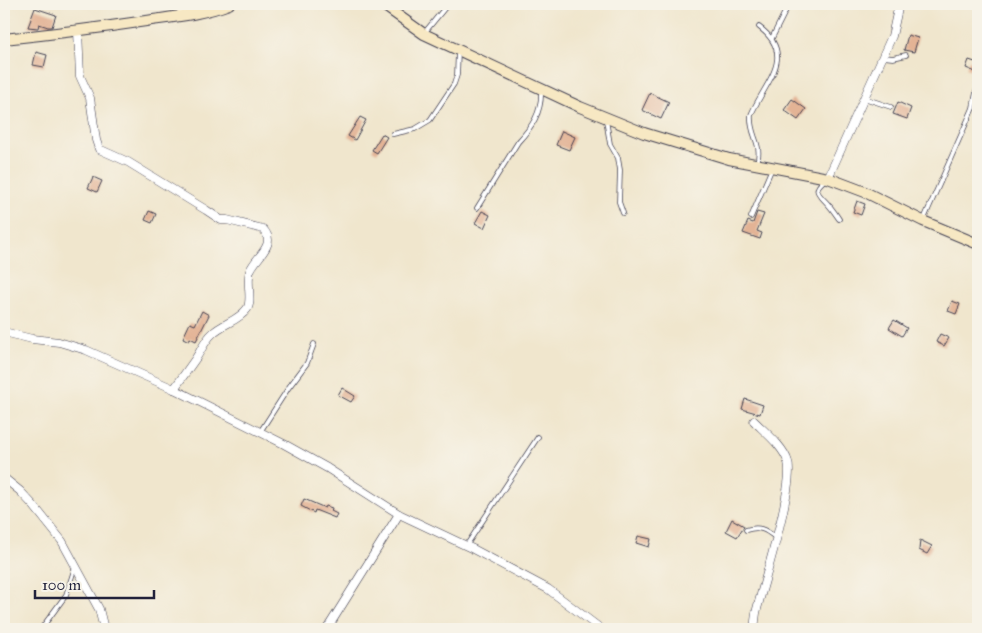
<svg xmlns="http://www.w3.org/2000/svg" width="982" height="633" font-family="'IM FELL Great Primer',serif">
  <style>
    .building { fill: #e3b395 }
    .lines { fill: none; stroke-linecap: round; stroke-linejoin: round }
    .lane-casing { stroke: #413f51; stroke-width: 5.5 }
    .street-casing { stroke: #413f51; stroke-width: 9 }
    .secondary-casing { stroke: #413f51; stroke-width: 12 }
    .lane { stroke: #fff; stroke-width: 4 }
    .street { stroke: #fff; stroke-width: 8 }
    .secondary { stroke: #f7e8c3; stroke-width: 10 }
  </style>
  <rect width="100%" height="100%" fill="#f7f3e8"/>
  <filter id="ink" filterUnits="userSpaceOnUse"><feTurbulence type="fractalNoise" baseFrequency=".02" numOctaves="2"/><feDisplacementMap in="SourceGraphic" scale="10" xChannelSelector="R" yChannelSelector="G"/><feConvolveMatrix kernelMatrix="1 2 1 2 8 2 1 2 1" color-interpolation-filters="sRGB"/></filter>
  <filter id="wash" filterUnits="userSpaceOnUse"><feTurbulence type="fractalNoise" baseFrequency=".0096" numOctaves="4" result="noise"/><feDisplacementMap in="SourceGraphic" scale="20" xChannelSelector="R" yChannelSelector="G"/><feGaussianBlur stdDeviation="1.12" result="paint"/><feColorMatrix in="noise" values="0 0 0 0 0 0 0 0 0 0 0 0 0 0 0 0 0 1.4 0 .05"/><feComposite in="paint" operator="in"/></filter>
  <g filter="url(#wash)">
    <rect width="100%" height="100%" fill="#f0e6cd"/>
    <g id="blocks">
      <g class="building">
        <path d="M35,8L56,15L52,27H48L39,24L38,28L28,27Z"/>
        <path d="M908,35L918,38L914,52L904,50Z"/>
        <path d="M36,52L47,55L44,67L33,65Z"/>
        <path d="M969,60L978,63V73L966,68Z"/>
        <path d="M650,93L669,102L661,119L642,110Z"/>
        <path d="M792,99L806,109L798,120L784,110Z"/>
        <path d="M898,102L911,108L907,119L893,114Z"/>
        <path d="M360,117L366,120L355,140L348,136Z"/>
        <path d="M562,131L575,137L569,150L556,145Z"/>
        <path d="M382,134L387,137L377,153L372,150Z"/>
        <path d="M93,177L102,181L97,192L88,188Z"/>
        <path d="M857,201L865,204L861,215L853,212Z"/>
        <path d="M149,211L156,214L152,223L145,220Z"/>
        <path d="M482,211L490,215L484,228L475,223Z"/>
        <path d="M757,212L764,214L757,231L762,233L760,239L743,233L748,221L753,223Z"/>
        <path d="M952,301L960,304L956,314L948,311Z"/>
        <path d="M202,311L209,315L196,341L190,338L189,341L183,338L190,323L195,325Z"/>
        <path d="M894,320L907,328L902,336L889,328Z"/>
        <path d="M940,334L949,338L944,346L936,342Z"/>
        <path d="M342,388L355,396L351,402L338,395Z"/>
        <path d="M745,399L763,405L760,414L742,409Z"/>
        <path d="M304,499L325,508L326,506L332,508L331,511L337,514L335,518L315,510L314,513L301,506Z"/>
        <path d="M732,519L744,526L737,537L726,531Z"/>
        <path d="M638,536L651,539L649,547L636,543Z"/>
        <path d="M920,540L932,546L927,554L919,550Z"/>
      </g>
    </g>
  </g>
  <g filter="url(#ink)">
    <use href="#blocks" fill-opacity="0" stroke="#413f51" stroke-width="1"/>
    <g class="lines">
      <g class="lane-casing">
        <g id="lane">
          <path d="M425,32L448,4"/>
          <path d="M772,38L789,4"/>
          <path d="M884,57L893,58L906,55"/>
          <path d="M864,98L891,107"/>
          <path d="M606,120L610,144L618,158L620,170L619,202L623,213"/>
          <path d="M393,134L415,129L430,120L454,84L457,75L458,51"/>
          <path d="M757,163C763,143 749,135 751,115C764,83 798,56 759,27"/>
          <path d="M826,179C813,189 816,192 826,202C831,207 835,213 839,219"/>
          <path d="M477,208L518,142C532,127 542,112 541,91"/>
          <path d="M751,217L772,168"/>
          <path d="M924,219L973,108L978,82"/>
          <path d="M260,432L289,387L307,363L314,344"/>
          <path d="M746,530C759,526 765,529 776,538"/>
          <path d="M466,546L538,437"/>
          <path d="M41,629L66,595L75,567"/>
        </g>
      </g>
      <g class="street-casing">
        <g id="street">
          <path d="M180,16L184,4"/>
          <path d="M78,31L80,76L90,98L96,140L99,149L128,162L206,210L221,220H227L263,229C278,245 255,257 250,271C246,282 253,301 247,309C238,321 224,323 213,333C205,340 202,349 196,358C189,368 181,379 174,389"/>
          <path d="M828,178L892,36L899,4"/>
          <path d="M4,332L32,339L59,342L86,350L174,389L284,444L327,468L399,514L473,549L548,589L601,629"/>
          <path d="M4,478L20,491L34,506L62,541L99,609L103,625L106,629"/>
          <path d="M327,629L399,514"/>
          <path d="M754,629L756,613C763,584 795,485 788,462C784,447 765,432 754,421"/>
        </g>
      </g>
      <g class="secondary-casing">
        <g id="secondary">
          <path d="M382,4L424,34L580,107L644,133L729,159L828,178L865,192L923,221L978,244"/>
          <path d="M4,39C51,34 99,28 146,21C173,17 203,14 229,4"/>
        </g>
      </g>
      <use href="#lane" class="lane"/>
      <use href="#street" class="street"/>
      <use href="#secondary" class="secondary"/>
    </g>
  </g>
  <rect width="982" height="633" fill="none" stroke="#f7f3e8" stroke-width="20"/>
  <path d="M35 590v8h119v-8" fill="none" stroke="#22223b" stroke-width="2.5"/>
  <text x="42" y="590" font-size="15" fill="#22223b" stroke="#f7f3e8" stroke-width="4" paint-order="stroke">100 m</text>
</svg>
